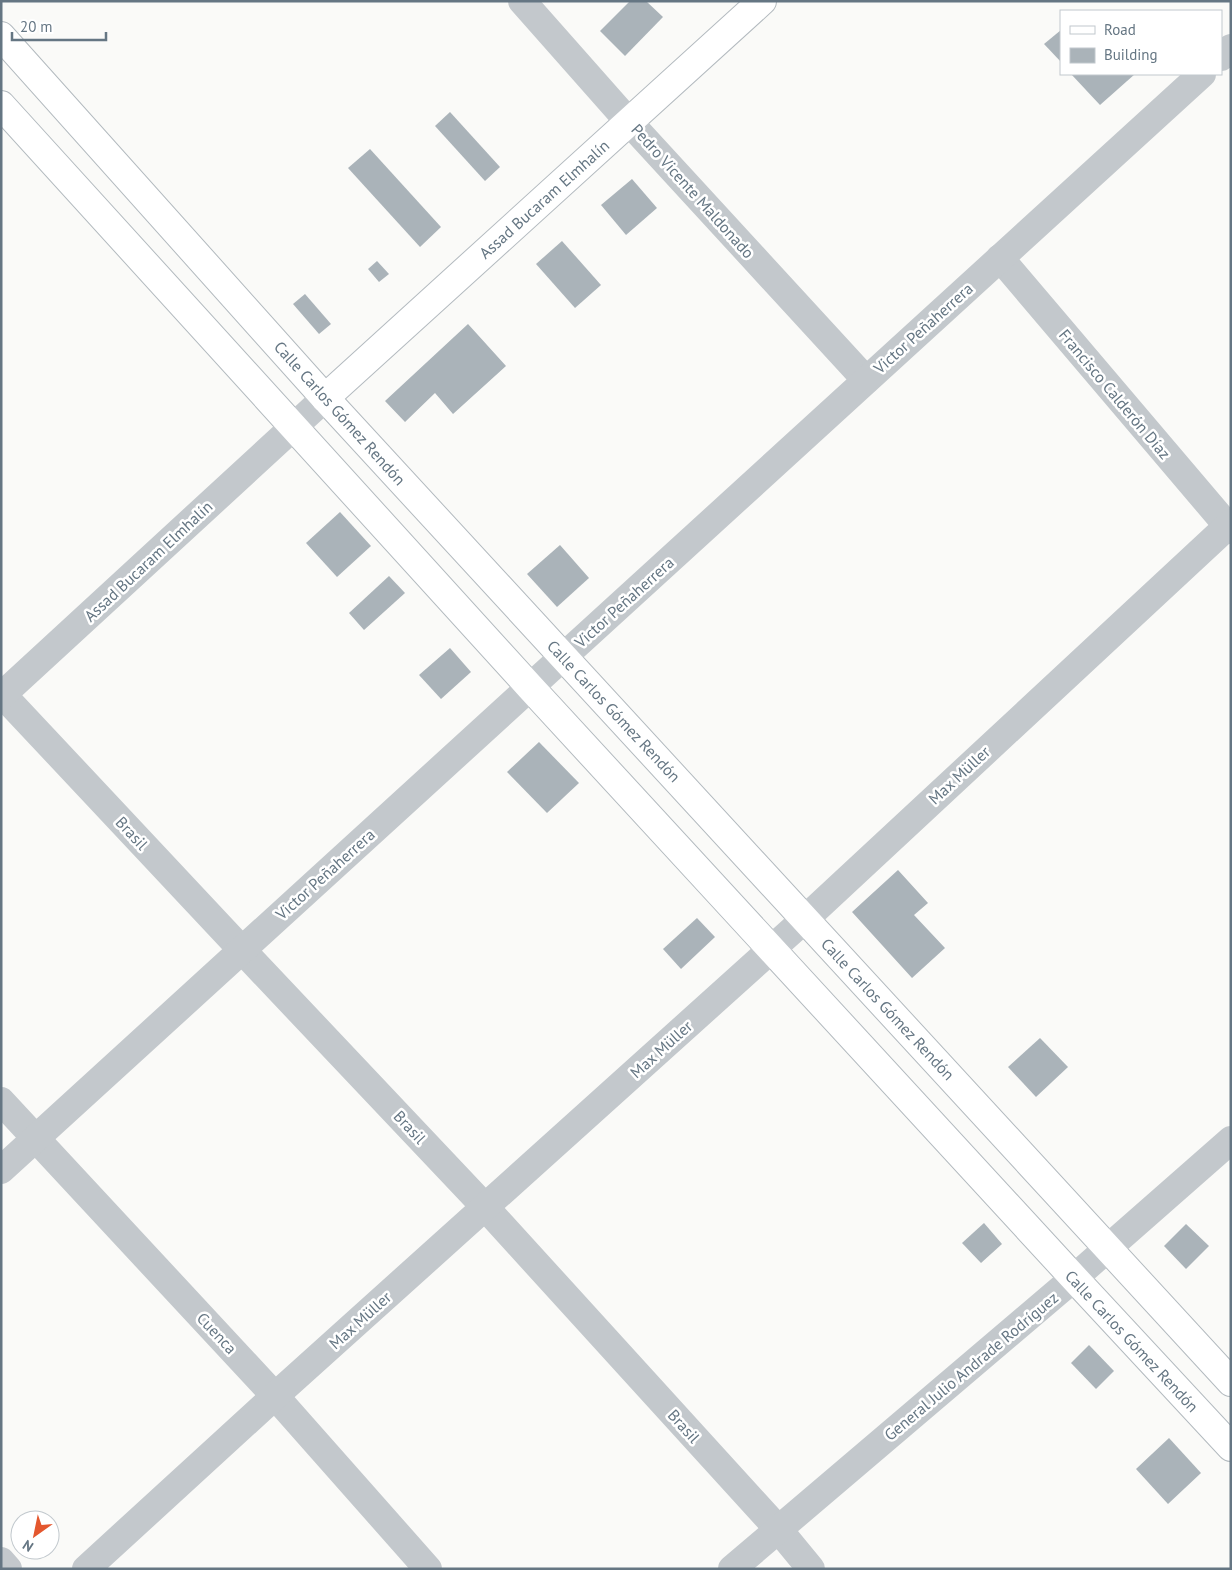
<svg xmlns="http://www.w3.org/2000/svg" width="1232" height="1570" font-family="'PT Sans',sans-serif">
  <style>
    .building { fill: #aab3b9 }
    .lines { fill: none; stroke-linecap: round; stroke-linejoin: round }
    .secondary-casing { stroke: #b3babf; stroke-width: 30 }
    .street { stroke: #c3c8cc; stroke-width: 28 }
    .secondary { stroke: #fff; stroke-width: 28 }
    .labels { text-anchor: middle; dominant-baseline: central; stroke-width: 5; stroke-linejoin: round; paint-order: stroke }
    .street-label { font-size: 16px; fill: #657683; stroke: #fff }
  </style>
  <rect width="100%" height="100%" fill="#fafaf8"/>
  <g class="building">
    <path d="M630,1H646L663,17L625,56L600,31Z"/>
    <path d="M1061,30V62L1044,44Z"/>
    <path d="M1071,74H1135L1100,105Z"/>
    <path d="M450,112L500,167L485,181L435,126Z"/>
    <path d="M370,149L441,227L420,247L348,168Z"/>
    <path d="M632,179L657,208L626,235L601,205Z"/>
    <path d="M562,241L601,285L575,308L536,264Z"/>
    <path d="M377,261L389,274L379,282L368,269Z"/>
    <path d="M305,294L331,324L319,334L293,304Z"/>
    <path d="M468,324L506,366L453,414L435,393L405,422L385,401Z"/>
    <path d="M340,512L371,546L337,577L306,543Z"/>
    <path d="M560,545L589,578L557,607L527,574Z"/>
    <path d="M389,576L405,593L364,630L349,613Z"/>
    <path d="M450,648L471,672L441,699L419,675Z"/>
    <path d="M539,742L579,783L547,813L507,772Z"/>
    <path d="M898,870L928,903L914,915L945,948L912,978L852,912Z"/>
    <path d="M697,918L715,937L681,969L663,949Z"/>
    <path d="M1040,1038L1068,1067L1036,1097L1008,1067Z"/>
    <path d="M984,1223L1002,1244L981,1263L962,1243Z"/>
    <path d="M1186,1224L1209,1246L1186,1269L1164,1246Z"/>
    <path d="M1089,1345L1114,1371L1096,1389L1071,1363Z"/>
    <path d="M1169,1438L1201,1473L1168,1504L1136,1469Z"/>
  </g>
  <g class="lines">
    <g class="secondary-casing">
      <g id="secondary">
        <path d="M1,36L325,398L1231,1382"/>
        <path d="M1,105L530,687L1074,1278L1231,1447"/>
        <path d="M325,398L762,1"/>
      </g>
    </g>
    <g class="street">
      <path d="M522,1L629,122L866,380"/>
      <path d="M1221,57L1231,48"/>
      <path d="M1000,258L1231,530"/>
      <path d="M1,693L242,950L485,1207L779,1530L811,1569"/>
      <path d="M1,696L325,398"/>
      <path d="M1,1101L275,1396L428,1569"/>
      <path d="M1,1170L1202,74"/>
      <path d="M1,1561L8,1569"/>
      <path d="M86,1569L275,1396L805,919L1231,523"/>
      <path d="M732,1569L1074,1278L1231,1140"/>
    </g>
    <use href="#secondary" class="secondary"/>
  </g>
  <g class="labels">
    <g class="street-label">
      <text transform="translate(693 191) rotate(48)">Pedro Vicente Maldonado</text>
      <text transform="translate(544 199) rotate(-42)">Assad Bucaram Elmhalín</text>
      <text transform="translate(923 328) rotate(-42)">Victor Peñaherrera</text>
      <text transform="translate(1115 394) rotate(50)">Francisco Calderón Díaz</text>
      <text transform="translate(340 413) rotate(48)">Calle Carlos Gómez Rendón</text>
      <text transform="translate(148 561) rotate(-43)">Assad Bucaram Elmhalín</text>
      <text transform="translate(624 602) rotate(-42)">Victor Peñaherrera</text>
      <text transform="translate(614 711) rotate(47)">Calle Carlos Gómez Rendón</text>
      <text transform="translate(959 775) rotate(-43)">Max Müller</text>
      <text transform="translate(132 833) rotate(47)">Brasil</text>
      <text transform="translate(325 874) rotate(-42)">Victor Peñaherrera</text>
      <text transform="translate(888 1009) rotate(47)">Calle Carlos Gómez Rendón</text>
      <text transform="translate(661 1049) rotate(-42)">Max Müller</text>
      <text transform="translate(410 1127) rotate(47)">Brasil</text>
      <text transform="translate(360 1320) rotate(-42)">Max Müller</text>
      <text transform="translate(217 1333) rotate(47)">Cuenca</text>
      <text transform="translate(1132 1341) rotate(47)">Calle Carlos Gómez Rendón</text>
      <text transform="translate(971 1366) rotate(-40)">General Julio Andrade Rodríguez</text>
      <text transform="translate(684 1426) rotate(48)">Brasil</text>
    </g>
  </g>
  <rect width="1232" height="1570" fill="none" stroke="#657683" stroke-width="5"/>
  <rect x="1060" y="10" width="162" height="65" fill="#ffffff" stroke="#c1c8cd"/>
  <rect x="1070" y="26" width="25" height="8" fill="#ffffff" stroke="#c1c8cd"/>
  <text x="1104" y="35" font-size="15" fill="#657683">Road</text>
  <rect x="1070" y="48" width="25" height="15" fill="#aab3b9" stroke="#c1c8cd"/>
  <text x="1104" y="60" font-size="15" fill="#657683">Building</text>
  <g transform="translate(35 1535) rotate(213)"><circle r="24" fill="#ffffff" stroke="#c1c8cd"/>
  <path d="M0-4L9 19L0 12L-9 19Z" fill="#e4572e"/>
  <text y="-8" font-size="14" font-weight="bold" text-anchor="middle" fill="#657683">N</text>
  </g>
  <path d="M12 32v8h94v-8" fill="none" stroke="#657683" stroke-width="2.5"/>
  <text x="20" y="32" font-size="15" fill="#657683" stroke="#ffffff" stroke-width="4" paint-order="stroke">20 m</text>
</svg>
